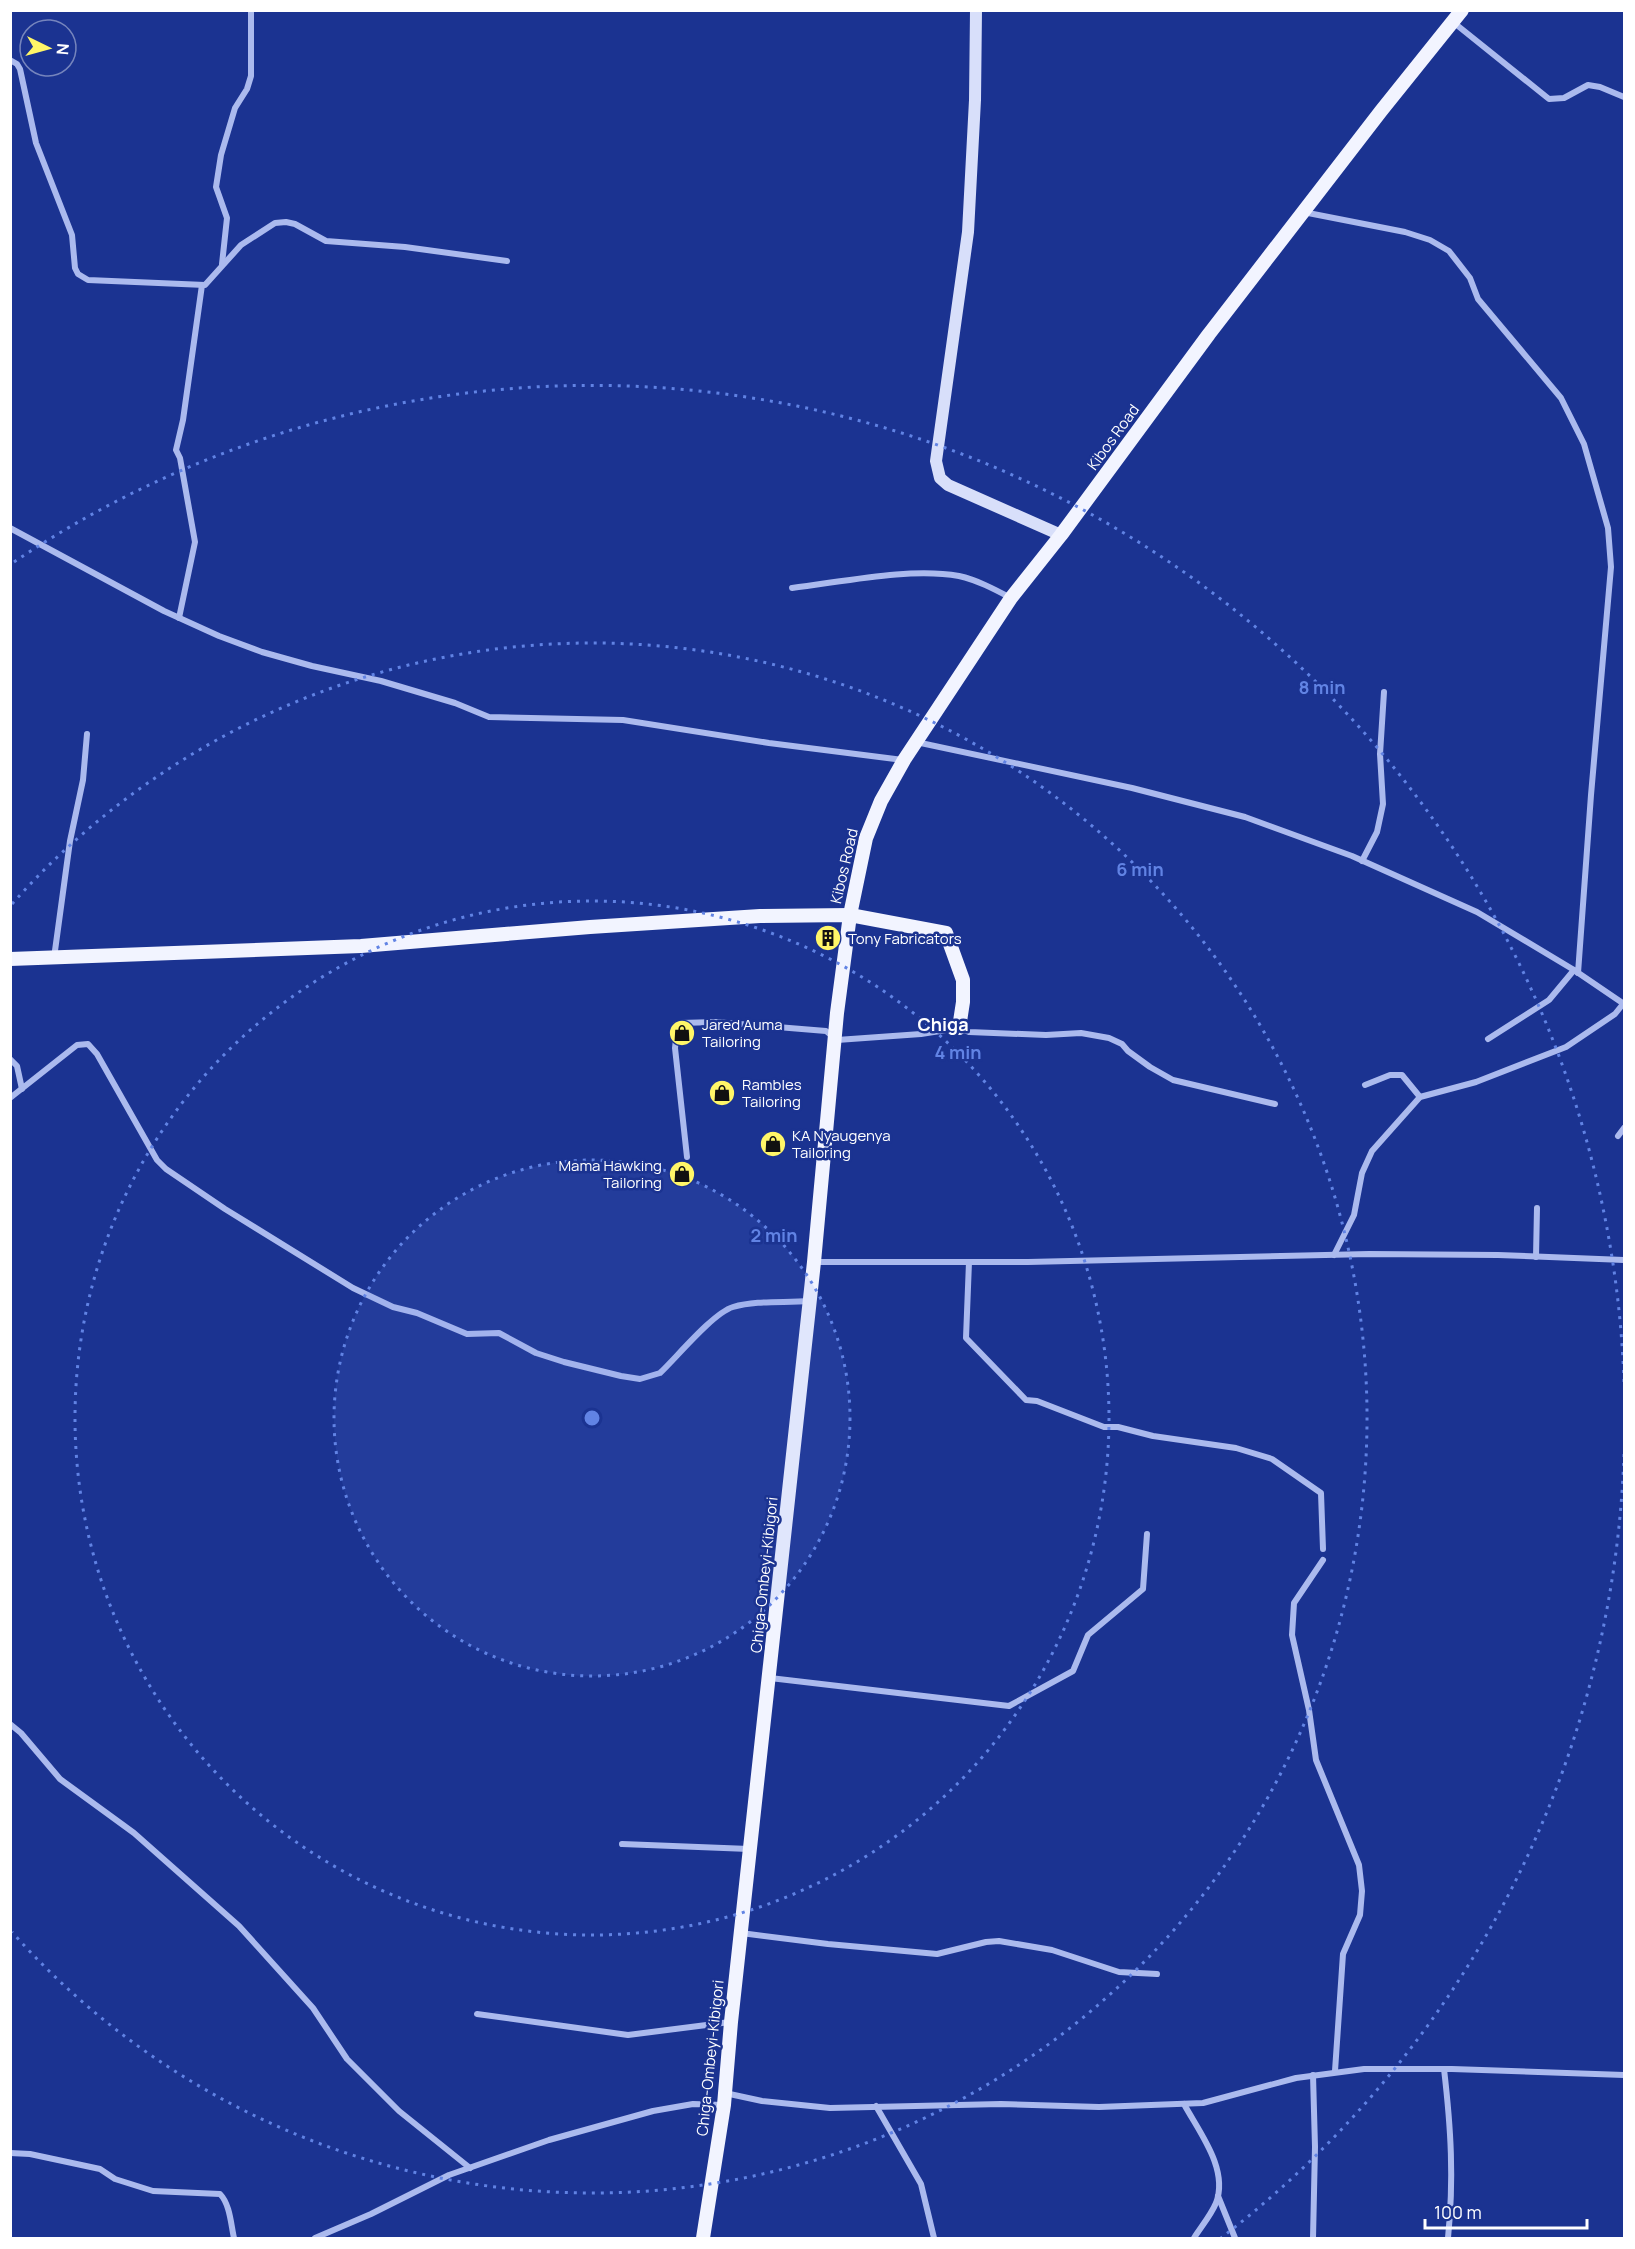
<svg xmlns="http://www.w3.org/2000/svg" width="1635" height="2249" font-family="Manrope,sans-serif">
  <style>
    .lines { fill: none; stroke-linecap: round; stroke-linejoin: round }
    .street { stroke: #abbaee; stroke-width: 6 }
    .secondary { stroke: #d8dffa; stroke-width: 12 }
    .primary { stroke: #f2f4ff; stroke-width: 14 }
    .ring { fill: none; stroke: #6183e4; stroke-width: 3; stroke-dasharray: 3 6 }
    .labels { text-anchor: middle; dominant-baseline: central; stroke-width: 5; stroke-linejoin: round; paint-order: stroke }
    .street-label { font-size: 15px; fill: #fff; stroke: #1b3391 }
    .poi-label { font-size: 15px; fill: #fff; stroke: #1b3391; text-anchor: start }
    .quarter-label { font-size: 18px; font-weight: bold; fill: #fff; stroke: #1b3391 }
    .centre { fill: #6183e4; stroke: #1b3391; stroke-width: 3 }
    .ring-label { font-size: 18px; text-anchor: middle; font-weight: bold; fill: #6183e4; stroke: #1b3391; stroke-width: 5; stroke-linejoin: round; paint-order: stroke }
  </style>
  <rect width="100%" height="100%" fill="#1b3391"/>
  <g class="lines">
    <g class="street">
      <path d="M1453,22L1549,99L1564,98L1588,85L1600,87L1624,97"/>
      <path d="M10,60L17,64L20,69L36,143L72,235L75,268L78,274L88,280L205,285L241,245L275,223L286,222L295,224L326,241L405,247L507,261"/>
      <path d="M1303,212L1405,232L1430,240L1449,251L1470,278L1478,299L1561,398L1584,444L1608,528L1611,567L1591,795L1578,973"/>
      <path d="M222,264L227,218L216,187L221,155L235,108L247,89L251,76V10"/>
      <path d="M10,528L164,611L219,636L262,652L312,666L381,681L455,703L489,717L623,720L769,743L903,760"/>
      <path d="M792,588C842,582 910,567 959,576C977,580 994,589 1011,598"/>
      <path d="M179,618L195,542L180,458L176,450L183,420L202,285"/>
      <path d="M916,742L1132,788L1245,817L1352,856L1477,912L1574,970L1624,1004"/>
      <path d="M1362,861L1377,832L1383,804L1380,754L1384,692"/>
      <path d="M54,958L70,841L83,780L87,734"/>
      <path d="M1488,1039L1549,1000L1574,970"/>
      <path d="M10,1059L17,1066L22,1089"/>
      <path d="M1365,1085L1390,1075H1402L1420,1097"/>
      <path d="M10,1098L77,1045L88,1044L97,1054L157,1160L166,1169L225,1209L353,1288L393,1307L417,1313L467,1334L499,1333L536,1353L564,1362L621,1376L640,1379L660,1373C677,1357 713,1313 733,1307C757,1300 784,1303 809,1301"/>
      <path d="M1618,1136L1624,1128"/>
      <path d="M687,1157L675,1048L677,1030L681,1023L715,1022L826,1031L837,1040L921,1034L959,1028L969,1032L1046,1035L1081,1033L1109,1038L1122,1044L1128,1051L1150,1067L1173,1080L1275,1104"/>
      <path d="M1334,1255L1354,1215L1362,1173L1372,1151L1420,1097L1476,1082L1566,1047L1615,1014L1623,1004"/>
      <path d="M1536,1257L1537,1208"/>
      <path d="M814,1262H1028L1369,1254L1498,1255L1624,1260"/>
      <path d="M969,1262L966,1338L1026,1400L1037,1401L1104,1427H1118L1153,1436L1236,1448L1272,1459L1321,1493L1323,1549"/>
      <path d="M1323,1560L1294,1603L1292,1635L1309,1710L1316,1760L1359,1865L1362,1891L1360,1915L1343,1954L1335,2071"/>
      <path d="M770,1678L1009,1706L1073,1671L1088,1635L1143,1589L1147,1534"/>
      <path d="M10,1724L21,1733L60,1779L134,1833L239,1926L313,2008L347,2059L399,2111L470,2168"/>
      <path d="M622,1844L749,1849"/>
      <path d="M741,1933L828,1944L937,1954L986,1942L999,1941L1052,1950L1119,1972L1157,1974"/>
      <path d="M477,2014L628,2035L730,2022"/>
      <path d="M1444,2069C1451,2129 1454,2178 1448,2238"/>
      <path d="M1313,2075L1315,2147L1313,2238"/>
      <path d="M725,2093L762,2101L830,2108L1001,2104L1099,2107L1203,2103L1296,2078L1364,2069H1452L1624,2075"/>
      <path d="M1184,2104C1199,2132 1229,2169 1216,2203C1211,2215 1201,2227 1194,2238"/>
      <path d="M876,2106L921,2184L934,2238"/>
      <path d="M10,2153L30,2154L100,2169L115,2179L153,2191L220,2194C230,2204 231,2225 234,2238"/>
      <path d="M1218,2196L1235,2238"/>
      <path d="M315,2238L371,2214L449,2175L549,2140L653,2111L693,2104L723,2105"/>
    </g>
    <path class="secondary" d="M976,10L975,100L968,232L936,461L940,478L948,485L1061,535"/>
    <g class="primary">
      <path d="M10,959L361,946L590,927L760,916L850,915L946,933L963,980V1002L959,1028"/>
      <path d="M703,2238L724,2105L731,2022L814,1262L837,1013L850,915L866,838L881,801L904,760L1011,598L1061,535L1209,334L1381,111L1462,10"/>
    </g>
  </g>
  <circle cx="592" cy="1418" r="258" fill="#6183e4" fill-opacity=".12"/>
  <g class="ring">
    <circle cx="592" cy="1418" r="258"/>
    <circle cx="592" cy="1418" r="517"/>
    <path d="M12 904A775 775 0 1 1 12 1932"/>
    <path d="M1624 1454A1033 1033 0 0 1 1221 2238M14 562A1033 1033 0 0 1 1624 1382"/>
  </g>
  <defs>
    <g id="building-disc" transform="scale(1.35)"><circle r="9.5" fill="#fff668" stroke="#1b3391"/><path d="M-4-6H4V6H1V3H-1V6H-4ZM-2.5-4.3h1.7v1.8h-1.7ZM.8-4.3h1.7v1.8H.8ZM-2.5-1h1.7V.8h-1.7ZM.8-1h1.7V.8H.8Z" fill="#111"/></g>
    <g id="shop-disc" transform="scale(1.35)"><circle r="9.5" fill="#fff668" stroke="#1b3391"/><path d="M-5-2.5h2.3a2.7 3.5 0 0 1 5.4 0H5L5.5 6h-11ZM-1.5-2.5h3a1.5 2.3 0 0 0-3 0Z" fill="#111"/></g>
  </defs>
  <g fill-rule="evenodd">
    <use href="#building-disc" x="828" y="938"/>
    <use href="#shop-disc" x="682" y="1033"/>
    <use href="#shop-disc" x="722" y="1093"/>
    <use href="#shop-disc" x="773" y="1144"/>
    <use href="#shop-disc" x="682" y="1174"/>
  </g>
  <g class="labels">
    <g class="street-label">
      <text transform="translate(1113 437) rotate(-54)">Kibos Road</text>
      <text transform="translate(844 866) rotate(-77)">Kibos Road</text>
      <text transform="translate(764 1575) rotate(-84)">Chiga-Ombeyi-Kibigori</text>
      <text transform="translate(710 2058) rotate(-84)">Chiga-Ombeyi-Kibigori</text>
    </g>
    <g class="poi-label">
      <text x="848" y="938">Tony Fabricators</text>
      <text x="702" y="1024">Jared Auma<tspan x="702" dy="17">Tailoring</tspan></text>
      <text x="742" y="1084">Rambles<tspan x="742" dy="17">Tailoring</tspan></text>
      <text x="792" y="1135">KA Nyaugenya<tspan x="792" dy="17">Tailoring</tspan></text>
      <text x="662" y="1165" text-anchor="end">Mama Hawking<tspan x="662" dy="17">Tailoring</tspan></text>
    </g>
    <g class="quarter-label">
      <text x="943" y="1024">Chiga</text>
    </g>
  </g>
  <circle cx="592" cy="1418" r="9" class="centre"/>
  <g class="ring-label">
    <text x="1322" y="694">8 min</text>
    <text x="1140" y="876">6 min</text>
    <text x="958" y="1059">4 min</text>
    <text x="774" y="1242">2 min</text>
  </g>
  <rect width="1635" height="2249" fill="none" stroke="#ffffff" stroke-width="24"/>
  <g transform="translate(48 48) rotate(95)"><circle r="28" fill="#1b3391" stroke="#7685bd" stroke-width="1.5"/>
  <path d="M0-4.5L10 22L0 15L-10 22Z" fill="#fff668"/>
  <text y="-9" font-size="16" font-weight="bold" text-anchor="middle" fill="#ffffff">N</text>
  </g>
  <path d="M1425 2219v9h162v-9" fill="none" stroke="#ffffff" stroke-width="3"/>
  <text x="1434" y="2219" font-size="18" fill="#ffffff" stroke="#1b3391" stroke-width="4.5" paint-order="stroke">100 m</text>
</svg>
